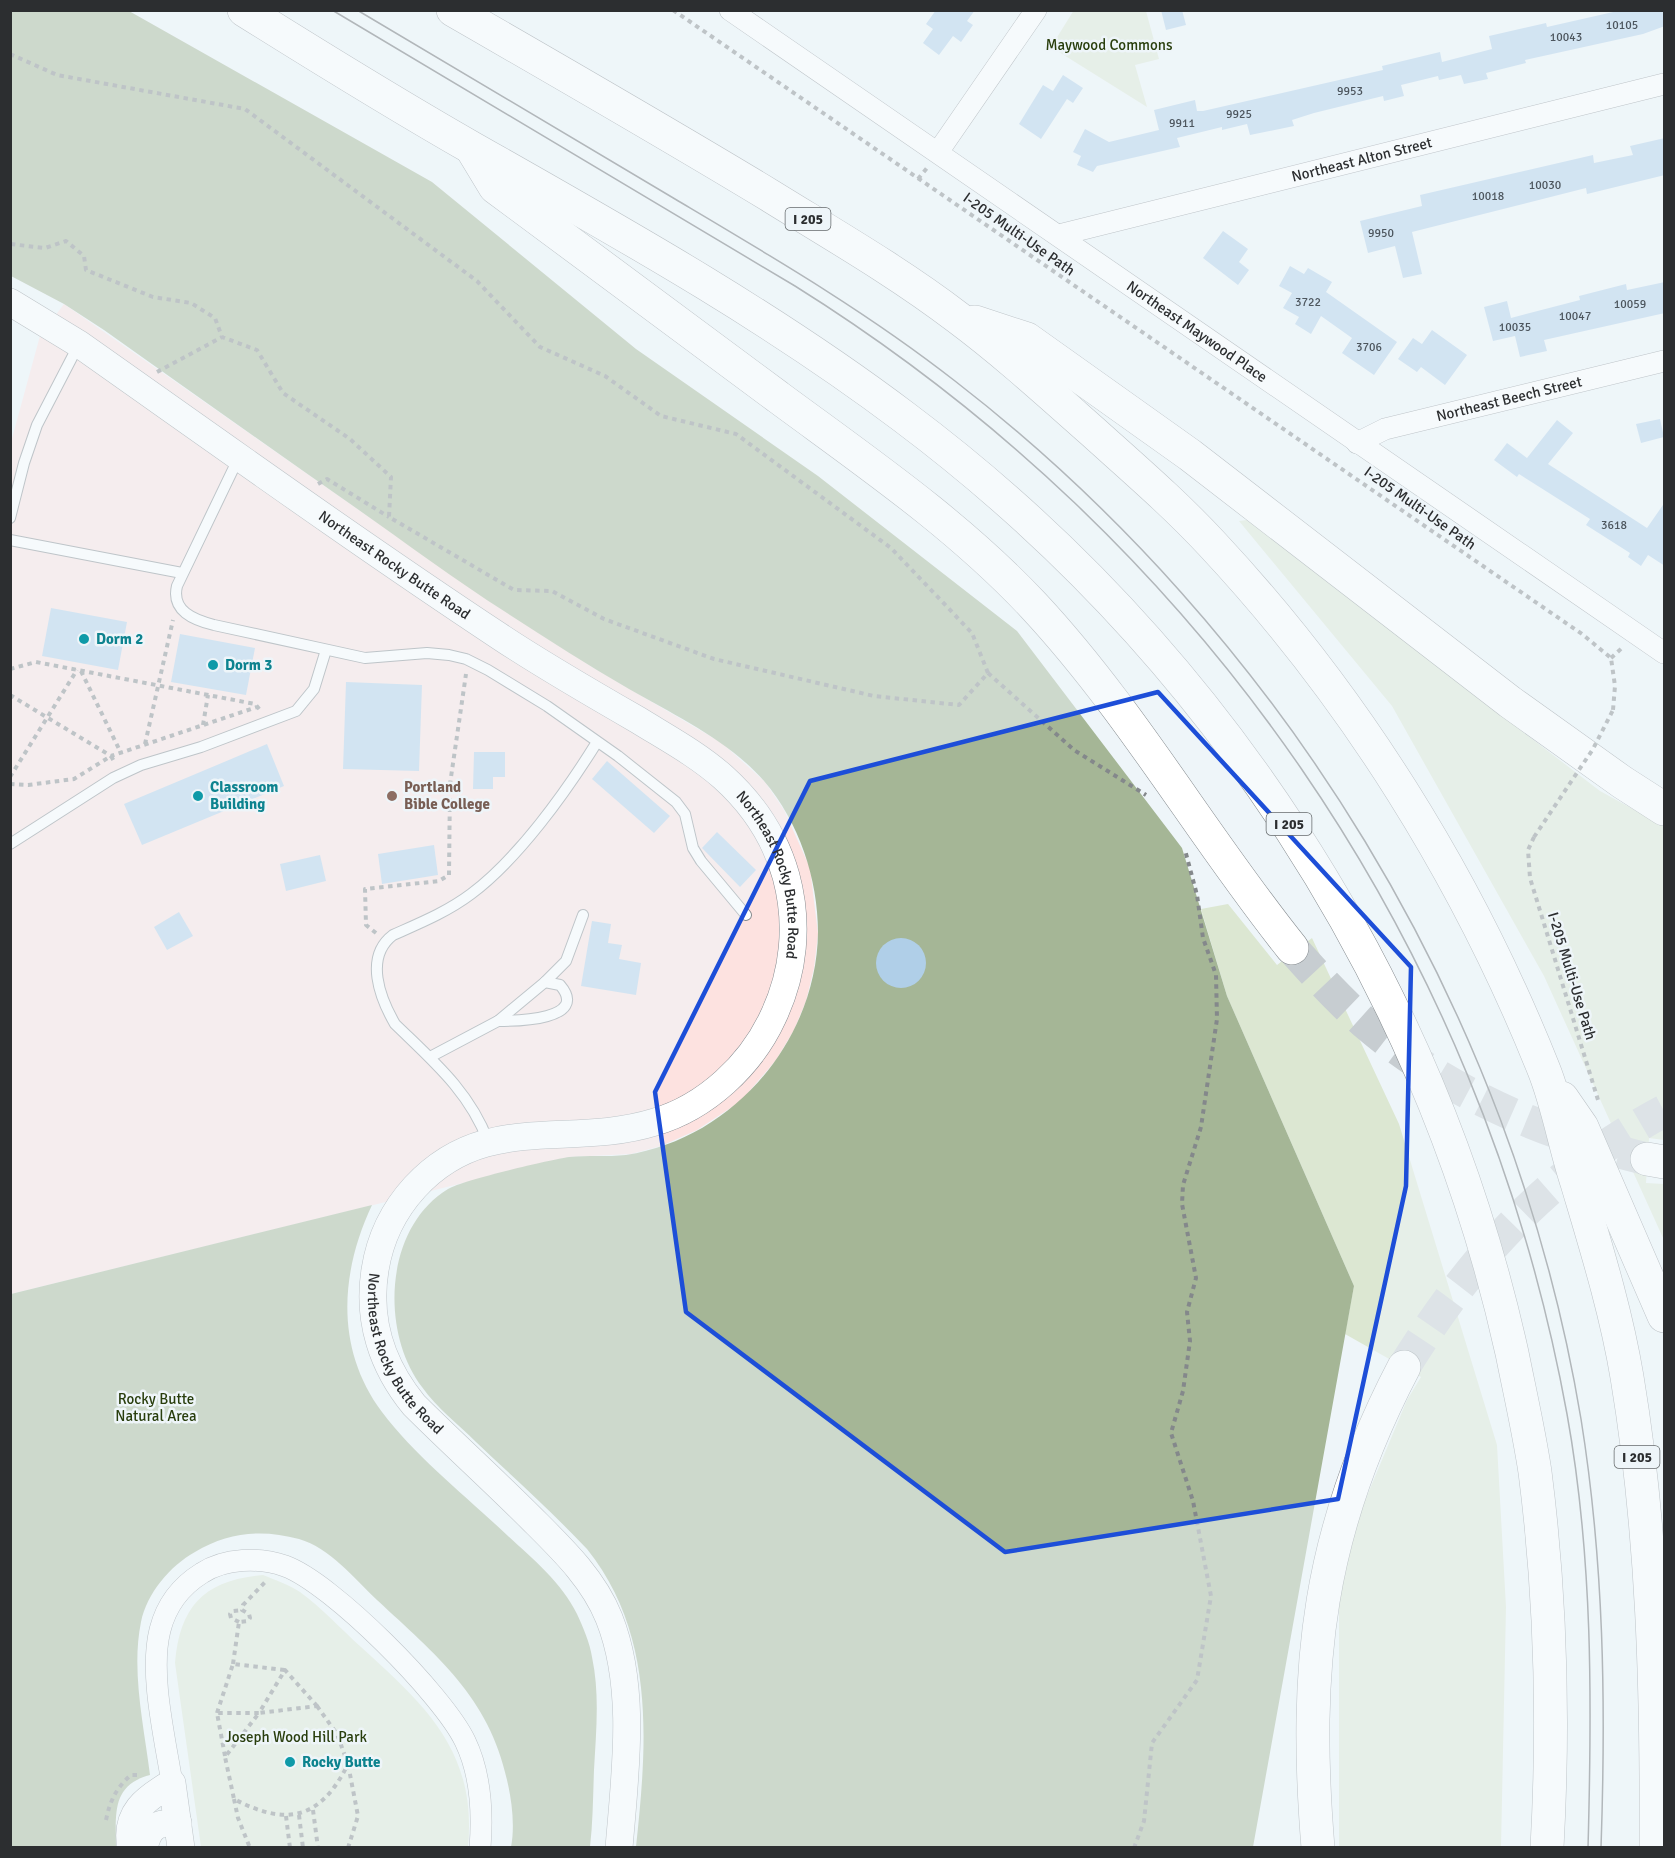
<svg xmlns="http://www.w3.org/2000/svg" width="1675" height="1858" font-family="Signika,sans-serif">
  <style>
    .education { fill: #fde2e0 }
    .green { fill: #dce7d2 }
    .forest { fill: #a5b696 }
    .building { fill: #b0cfe8 }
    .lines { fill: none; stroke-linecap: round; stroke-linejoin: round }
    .motorway-tunnel { stroke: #c7cdd1; stroke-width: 33; stroke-dasharray: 33 16; stroke-linecap: butt }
    .service-casing { stroke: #848a8e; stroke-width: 12 }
    .minor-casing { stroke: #848a8e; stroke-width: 22 }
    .tertiary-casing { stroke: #848a8e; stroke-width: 28 }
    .motorway-casing { stroke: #848a8e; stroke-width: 34 }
    .path { stroke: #84888b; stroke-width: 4; stroke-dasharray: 4.5 4.5; stroke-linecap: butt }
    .service { stroke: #fff; stroke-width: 10 }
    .minor { stroke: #fff; stroke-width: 21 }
    .tertiary { stroke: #fff; stroke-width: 27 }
    .motorway { stroke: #fff; stroke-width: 33 }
    .tram { stroke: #676a6d; stroke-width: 1.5 }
    .path-bridge { stroke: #84888b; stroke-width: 4; stroke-dasharray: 4.5 4.5; stroke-linecap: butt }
    .marked { fill: none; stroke: #1d4ed8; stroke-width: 4.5; stroke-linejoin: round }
    .culture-dot { fill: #0f9aa8; stroke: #eef5f9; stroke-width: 2 }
    .education-dot { fill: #8d6e63; stroke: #eef5f9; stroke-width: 2 }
    .labels { text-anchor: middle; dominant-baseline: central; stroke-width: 5; stroke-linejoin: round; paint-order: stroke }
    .number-label { font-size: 12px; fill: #4d565e }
    .shield { fill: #eef5f9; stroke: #666a6c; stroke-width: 1.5 }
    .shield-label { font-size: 14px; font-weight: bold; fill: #2c2e30 }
    .park-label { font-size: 15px; fill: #293e0d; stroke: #eef5f9 }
    .street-label { font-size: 15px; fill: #2c2e30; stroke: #eef5f9 }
    .culture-label { font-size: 15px; font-weight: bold; fill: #0d838f; stroke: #eef5f9; text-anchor: start }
    .education-label { font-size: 15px; font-weight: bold; fill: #785e54; stroke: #eef5f9; text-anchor: start }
  </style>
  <rect width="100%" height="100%" fill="#eef5f9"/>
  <path class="education" d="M64,304L495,605L592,667L722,743L765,782L784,810L810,868L818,934L814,968L806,1001L794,1030L776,1060L741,1101L697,1130L661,1146L631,1154L569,1157L11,1294V442L40,336Z"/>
  <g class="green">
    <path d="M1074,10L1146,11L1159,59L1135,65L1147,107L1051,47Z"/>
    <path d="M1247,520L1600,791L1664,826V1140L1649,1138L1646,1183L1664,1184V1240L1544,976L1392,706L1239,521Z"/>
    <path d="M1228,904L1277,965L1312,938L1399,1124L1497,1445L1506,1607L1501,1847H1339V1563L1407,1400L1421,1377L1345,1334L1354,1286L1227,996L1201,909Z"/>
    <path d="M263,1575C275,1580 288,1584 300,1592C322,1608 341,1629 361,1647C426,1706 477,1752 468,1847H201L175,1663C180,1605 205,1580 263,1575Z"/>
  </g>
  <g class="forest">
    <path d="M11,10L129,11L432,182L636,349L818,476L1017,631L1182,848L1227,996L1354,1286L1253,1847H636C647,1744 656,1635 587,1549C552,1512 513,1477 476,1442C458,1424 437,1408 422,1387C380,1332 384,1228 448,1189C462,1180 550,1160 569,1157C588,1155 607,1157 626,1155C733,1139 817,1040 818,932C818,879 799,822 764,781C728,740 676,716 629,689C588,665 547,639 507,613C455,580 406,543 356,508C272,449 188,390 104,330L64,304L11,276Z"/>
    <path d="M372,1205C340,1273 335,1349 382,1412C416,1457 467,1497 508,1536C533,1559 562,1583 577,1614C583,1627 590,1643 592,1657C600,1694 596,1733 594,1770C593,1796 593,1822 590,1847H511C515,1826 512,1801 507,1780C489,1697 436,1655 377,1600C354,1578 330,1548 299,1539C262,1529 228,1532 195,1552C170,1566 147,1593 141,1622C131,1671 144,1726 150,1775C111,1785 116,1815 116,1847H11V1294Z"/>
  </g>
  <g class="building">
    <path d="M936,10H975L967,21L973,25L961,42L953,36L939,55L923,43L933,29L926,24Z"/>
    <path d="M1161,10H1182L1186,25L1166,30Z"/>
    <path d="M1622,10H1665V26L1643,34L1525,60L1526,63L1486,73L1488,79L1464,84L1461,75L1439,80L1438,76L1401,85L1404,96L1384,101L1383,96L1314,113L1292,120L1294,126L1250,135L1247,124L1222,130V127L1177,138L1180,147L1097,166L1093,172L1077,165L1081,156L1073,152L1085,129L1109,142L1159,130L1154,110L1195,100L1197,111H1203L1383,70L1382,66L1440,52L1442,62L1492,49L1489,36L1546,23L1547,27Z"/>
    <path d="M1063,75L1083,88L1073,103L1067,99L1041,139L1019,124L1043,85L1053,91Z"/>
    <path d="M1665,138V175L1587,194L1586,188L1412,232L1422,274L1403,278L1395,246L1368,253L1360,221L1422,206L1420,195L1593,155L1594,163L1633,155L1630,146Z"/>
    <path d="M1223,231L1248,249L1239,262L1249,270L1238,285L1203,258Z"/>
    <path d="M1290,266L1304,274L1308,268L1332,282L1326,292L1397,342L1374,375L1342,353L1352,338L1321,316L1311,334L1295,324L1299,317L1283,308L1292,293L1279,286Z"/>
    <path d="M1665,282V313L1544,340L1547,351L1520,357L1515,336L1493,341L1484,307L1507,301L1511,318L1580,300L1579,296L1626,284L1627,290Z"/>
    <path d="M1432,330L1467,355L1445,385L1421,367L1417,372L1398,359L1413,338L1422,344Z"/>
    <path d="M1660,419L1664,437L1641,443L1636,424Z"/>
    <path d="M1557,420L1573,433L1548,464L1647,528L1665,502V566L1648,555L1641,566L1628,557L1630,553L1586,525L1590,519L1519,474L1517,477L1494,460L1507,443L1527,458Z"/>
    <path d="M51,608L127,622L118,670L42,656Z"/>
    <path d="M180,634L255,648L246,695L171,682Z"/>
    <path d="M346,682L422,685L419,771L343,769Z"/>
    <path d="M267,744L284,786L142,845L124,804Z"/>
    <path d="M474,752H505V777H493V789H473Z"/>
    <path d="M607,761L670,816L654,833L592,779Z"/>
    <path d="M717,832L756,870L740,887L702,848Z"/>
    <path d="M434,845L438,875L382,884L378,854Z"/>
    <path d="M320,855L326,881L286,891L280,864Z"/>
    <path d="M179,912L193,936L167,950L154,927Z"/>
    <path d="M592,921L611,924L608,943L622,945L619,959L641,963L636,995L581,986Z"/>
    <circle cx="901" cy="963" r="25"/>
  </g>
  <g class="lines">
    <g class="motorway-tunnel">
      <path d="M1292,948C1315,974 1339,1000 1365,1023C1447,1093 1544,1134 1647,1159"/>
      <path d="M1404,1367C1472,1257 1549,1172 1664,1111"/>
    </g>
    <g class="service-casing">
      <g id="service">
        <path d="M239,457L177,586C171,611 194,620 214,625L365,658L427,653L449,655L466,659L488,670L547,706L618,756L676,802L685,814L693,848L701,861L746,915"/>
        <path d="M10,518L24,463L37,425L79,344"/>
        <path d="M10,540L182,573"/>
        <path d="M10,844L113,778L141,765L201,747L296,711L314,689L326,650"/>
        <path d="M498,1021C516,1021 590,1020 560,985L545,982"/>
        <path d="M430,1057L498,1021L545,982L566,961L583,915"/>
        <path d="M488,1141C469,1091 433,1061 395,1024C380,998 364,957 393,935C420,923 447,912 471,894C518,859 566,792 597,742"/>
      </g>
    </g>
    <g class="minor-casing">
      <g id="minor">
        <path id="s1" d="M730,10L1664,653"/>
        <path d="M938,152L1036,10"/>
        <path id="s2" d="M1059,235L1664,84"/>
        <path id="s3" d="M1357,443L1385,429L1664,361"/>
        <path d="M172,1783C165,1738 149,1674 160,1630C166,1606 181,1586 202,1573C225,1558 259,1557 285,1566C332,1583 443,1695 465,1741C481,1774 483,1811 480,1848"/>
      </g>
    </g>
    <g class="tertiary-casing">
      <g id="tertiary">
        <path id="s4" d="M10,302L79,344C218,442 357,542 499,636C544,666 591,693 638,720C667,738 697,754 723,777C753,804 775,837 786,876C799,924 794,973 773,1017C751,1065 706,1107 655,1122C568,1149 485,1111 415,1187C393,1211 380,1238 375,1270C367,1320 382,1366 414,1405C452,1443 493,1480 531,1518C561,1548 593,1578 609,1618C637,1688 625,1774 619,1848"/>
        <path d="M131,1848C124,1813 146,1798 172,1783L181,1848"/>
        <path d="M144,1848C149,1826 157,1822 178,1823"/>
      </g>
    </g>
    <g class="motorway-casing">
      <g id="motorway">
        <path d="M244,10C319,57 395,104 472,148C620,232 769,315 904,417C1211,647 1429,979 1512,1353C1520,1393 1529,1432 1535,1472C1551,1597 1554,1722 1547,1848"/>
        <path d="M453,10C559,71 665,132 769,195C832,234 898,272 957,317C1004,352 1048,392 1092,431C1133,468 1175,504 1212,544C1354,696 1467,877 1544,1070C1558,1105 1565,1147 1577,1183C1596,1247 1616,1311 1627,1377C1653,1533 1657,1690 1656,1848"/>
        <path d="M472,149L495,187C590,257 684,327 778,397C866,462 957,524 1033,605C1131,710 1202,836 1292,948"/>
        <path d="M975,322L1027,339L1190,455L1510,702L1622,782L1664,809"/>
        <path d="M1562,1098L1582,1127L1664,1316"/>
        <path d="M1647,1159L1664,1162"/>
        <path d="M1318,1848C1303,1666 1318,1531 1404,1367"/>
      </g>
    </g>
    <g class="path">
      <path d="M673,10L1582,634L1611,658L1615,686L1613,710"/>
      <path d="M10,54L57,75L245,109L477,281L540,347L605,376L661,416L736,434L891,548L972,633L988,673L959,705L874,696L714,659L604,619L552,591L514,590L389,517L391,477L350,439L283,393L257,350L222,337L215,318L191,303L153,297L86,270L84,256L66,241L45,248L10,244"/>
      <path d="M918,179L927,168"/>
      <path d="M157,372L222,337"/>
      <path d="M318,484L327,479L389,517"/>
      <path d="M1611,658L1623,647"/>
      <path d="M10,669L36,662L255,704L260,710"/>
      <path d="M81,671L121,753"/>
      <path d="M988,673L1074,750L1146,795"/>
      <path d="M10,695L111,756L257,707"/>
      <path d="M203,725L208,695"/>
      <path d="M145,744L173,620"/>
      <path d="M10,777L77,670"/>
      <path d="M10,784L28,785L74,779L111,756L115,763"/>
      <path d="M1534,837L1528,850L1530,878L1598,1100"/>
      <path d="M376,933L366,925L365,889L439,881L449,875L450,784L466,674"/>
      <path d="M239,1622L231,1618L230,1614L233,1611L242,1610"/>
      <path d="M233,1664L239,1622L248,1621L250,1618L249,1614L242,1610L243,1605L267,1580"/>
      <path d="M317,1706L337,1734L348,1764C321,1819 287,1827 234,1799L225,1757L259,1713Z"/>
      <path d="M217,1713L233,1664L285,1670"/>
      <path d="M225,1756L217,1713H259L285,1670L317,1706"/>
      <path d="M234,1799L238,1818L250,1848"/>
      <path d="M313,1810L318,1848"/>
      <path d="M299,1815L303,1848"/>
      <path d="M286,1816L290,1848"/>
      <path d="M106,1820C110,1801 116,1788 131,1775H140"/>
      <path d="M348,1848L358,1816L348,1764"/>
      <path d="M1134,1848L1144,1821L1152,1743L1197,1680L1211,1596L1193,1501L1171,1433L1183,1391L1190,1341L1187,1312L1196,1278L1182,1204L1183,1185L1201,1127L1217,1019L1216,975L1203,938L1197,895L1185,850"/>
    </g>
    <use href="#service" class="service"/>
    <use href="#minor" class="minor"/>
    <use href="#tertiary" class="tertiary"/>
    <use href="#motorway" class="motorway"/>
    <g class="tram">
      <path d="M332,10L795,286C1201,540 1481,942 1567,1414C1593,1558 1592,1702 1588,1848"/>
      <path d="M357,10C463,73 569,136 675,199C771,256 867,312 955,381C1282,634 1513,1010 1581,1419C1604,1562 1606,1703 1601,1848"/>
    </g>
    <path class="path-bridge" d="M1534,837L1593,749L1613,710"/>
  </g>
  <path d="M0 0H1675V1858H0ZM1158,692L1411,967L1406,1186L1338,1499L1005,1552L686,1312L655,1092L810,781Z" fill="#eef5f9" fill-opacity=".55" fill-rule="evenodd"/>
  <path class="marked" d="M1158,692L1411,967L1406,1186L1338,1499L1005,1552L686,1312L655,1092L810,781Z"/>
  <g class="culture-dot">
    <circle cx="84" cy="639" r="6"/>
    <circle cx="213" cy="665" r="6"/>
    <circle cx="198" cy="796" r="6"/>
    <circle cx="290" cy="1762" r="6"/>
  </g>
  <circle class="education-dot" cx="392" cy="796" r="6"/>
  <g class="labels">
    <g class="number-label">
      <text x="1622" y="25">10105</text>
      <text x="1566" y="37">10043</text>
      <text x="1350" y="91">9953</text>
      <text x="1239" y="114">9925</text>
      <text x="1182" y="123">9911</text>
      <text x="1545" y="185">10030</text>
      <text x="1488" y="196">10018</text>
      <text x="1381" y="233">9950</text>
      <text x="1308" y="302">3722</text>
      <text x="1630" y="304">10059</text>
      <text x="1575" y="316">10047</text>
      <text x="1515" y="327">10035</text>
      <text x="1369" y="347">3706</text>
      <text x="1614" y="525">3618</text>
    </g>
    <g class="shield">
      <rect x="785.5" y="208" width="45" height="22" rx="4.5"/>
      <rect x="1266.5" y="813" width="45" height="22" rx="4.5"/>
      <rect x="1614.5" y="1446" width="45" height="22" rx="4.5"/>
    </g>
    <g class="shield-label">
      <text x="808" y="219">I 205</text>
      <text x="1289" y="824">I 205</text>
      <text x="1637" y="1457">I 205</text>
    </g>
    <g class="park-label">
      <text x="1109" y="45">Maywood Commons</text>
      <text x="156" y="1399">Rocky Butte<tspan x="156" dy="17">Natural Area</tspan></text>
      <text x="296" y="1737">Joseph Wood Hill Park</text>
    </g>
    <g class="street-label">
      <text stroke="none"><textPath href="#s2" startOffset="312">Northeast Alton Street</textPath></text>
      <text transform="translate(1019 234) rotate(35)">I-205 Multi-Use Path</text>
      <text stroke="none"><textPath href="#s1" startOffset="567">Northeast Maywood Place</textPath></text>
      <text stroke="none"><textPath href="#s3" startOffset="159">Northeast Beech Street</textPath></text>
      <text transform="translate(1420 508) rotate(35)">I-205 Multi-Use Path</text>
      <text stroke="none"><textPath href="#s4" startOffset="466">Northeast Rocky Butte Road</textPath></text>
      <text stroke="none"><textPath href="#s4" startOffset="970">Northeast Rocky Butte Road</textPath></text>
      <text transform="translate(1572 976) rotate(73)">I-205 Multi-Use Path</text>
      <text stroke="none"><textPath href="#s4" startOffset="1725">Northeast Rocky Butte Road</textPath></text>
    </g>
    <g class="culture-label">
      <text x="96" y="639">Dorm 2</text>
      <text x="225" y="665">Dorm 3</text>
      <text x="210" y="787">Classroom<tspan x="210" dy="17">Building</tspan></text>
      <text x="302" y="1762">Rocky Butte</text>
    </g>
    <g class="education-label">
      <text x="404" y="787">Portland<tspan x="404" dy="17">Bible College</tspan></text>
    </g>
  </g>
  <rect width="1675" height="1858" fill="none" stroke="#2c2e30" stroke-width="24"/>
</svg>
